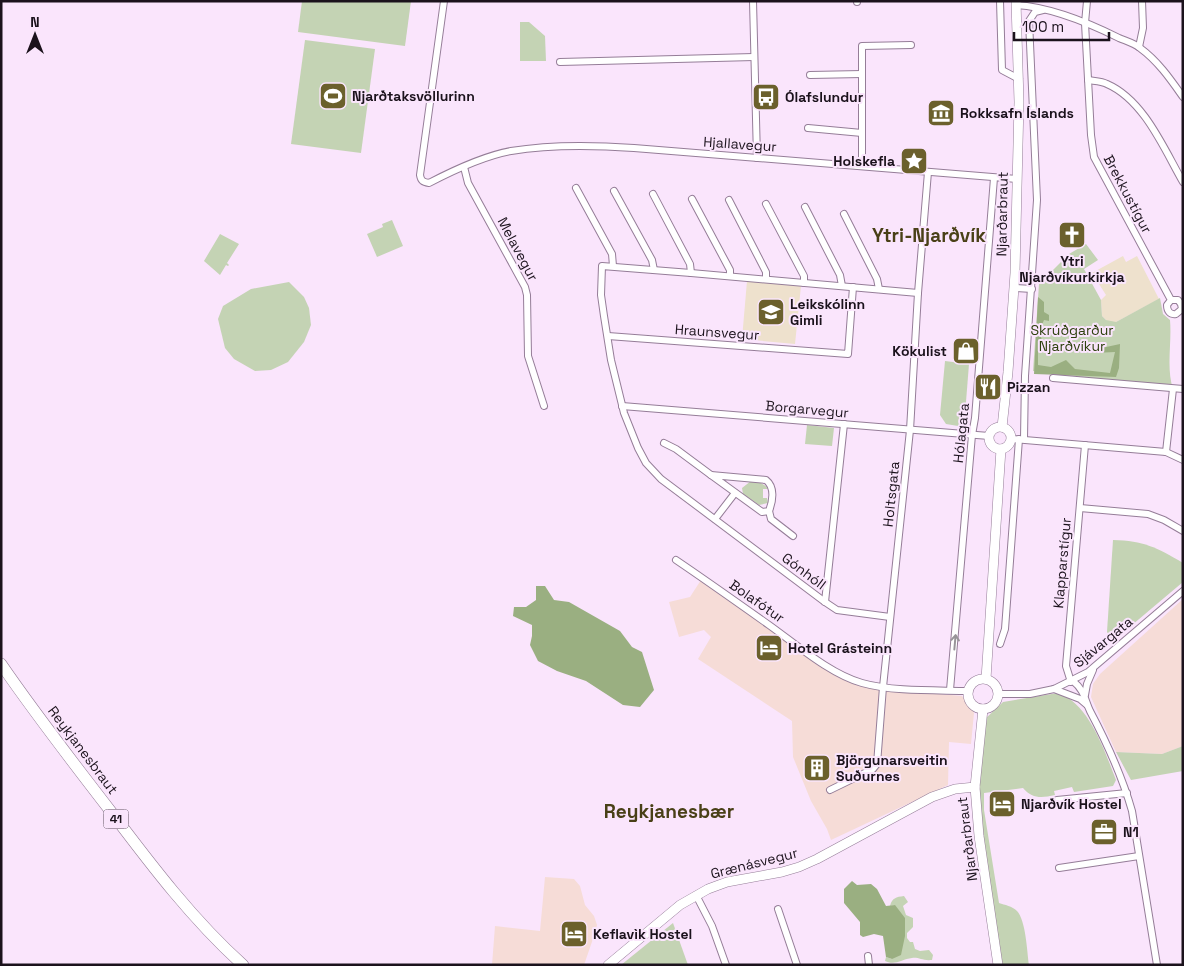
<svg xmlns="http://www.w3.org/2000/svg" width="1184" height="966" font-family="'Space Grotesk',sans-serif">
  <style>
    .industrial { fill: #f6dcd7 }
    .education { fill: #eee1cd }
    .green { fill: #c4d3b4 }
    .forest { fill: #9aaf81 }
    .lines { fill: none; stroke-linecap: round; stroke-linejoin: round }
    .street-casing { stroke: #957d98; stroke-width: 8 }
    .secondary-casing { stroke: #957d98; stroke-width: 10 }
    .highway-casing { stroke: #957d98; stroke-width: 12 }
    .street { stroke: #fff; stroke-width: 6 }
    .secondary { stroke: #fff; stroke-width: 9 }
    .highway { stroke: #fff; stroke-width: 11 }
    .oneway { stroke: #989499 }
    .labels { text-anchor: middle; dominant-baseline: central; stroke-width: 4; stroke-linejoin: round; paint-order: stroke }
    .shield { fill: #fae5fc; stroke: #5e515f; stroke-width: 1 }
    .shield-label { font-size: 12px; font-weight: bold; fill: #1b121c }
    .poi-label { font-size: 14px; font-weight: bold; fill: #1b121c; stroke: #fae5fc; text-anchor: start }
    .street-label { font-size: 14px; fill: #1b121c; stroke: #fae5fc }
    .park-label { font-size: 14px; fill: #2d400d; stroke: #fae5fc }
    .district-label { font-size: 19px; font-weight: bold; fill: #494017; stroke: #fae5fc }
  </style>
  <rect width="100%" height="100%" fill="#fae5fc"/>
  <g class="industrial">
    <path d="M701,580L837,674L871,688L962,696L971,707L974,713L971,744L949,742L948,785L831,840L827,829L811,801L793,757L792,721L698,659L711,637L704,630L679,637L669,602L690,597Z"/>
    <path d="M1183,599V746L1162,754L1116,752L1091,697L1093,684L1100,674Z"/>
    <path d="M545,877L574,879L580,886L585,905L594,916L597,925L595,933L584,965H492L495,926L540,931Z"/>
  </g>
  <g class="education">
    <path d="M1123,256L1126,262L1137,256L1159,299L1116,322H1110L1106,320L1102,316L1101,300L1106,295L1092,273Z"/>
    <path d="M747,281L801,286L795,344L742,339Z"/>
  </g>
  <g class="green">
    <path d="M302,1H411L405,46L298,32Z"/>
    <path d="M520,22H529L545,36L546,61H520Z"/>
    <path d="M305,40L375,49L361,153L291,144Z"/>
    <path d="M392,220L403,246L377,257L367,234L383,227L382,224Z"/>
    <path d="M220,234L239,244L227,263L229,265L228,266L226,265L220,275L204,261Z"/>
    <path d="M1086,244L1098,260L1084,269L1101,300L1102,316L1106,320L1116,322L1160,298L1163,314L1170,320C1172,343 1166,368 1173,389L1133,385L1033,371L1039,284L1069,254Z"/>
    <path d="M289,282L304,297L309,308L311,325L304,342L288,362L271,370L255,371L234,359L225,348L218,319L223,306L251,289Z"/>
    <path d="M945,361L969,364L964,427L946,424L940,415Z"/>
    <path d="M807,425L834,428L832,446L805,444Z"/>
    <path d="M751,481C758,482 764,483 768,489H763V498H767L768,503L759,505L743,494L742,488Z"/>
    <path d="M1113,540C1144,541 1156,547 1183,563V582L1113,641L1107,632Z"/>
    <path d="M1058,693C1089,703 1105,752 1116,780L1113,786L1074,792L1072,787L1054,791L1055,795C1042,798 1032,799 1023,788L984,793V810L999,903C1005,905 1012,906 1017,911C1026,921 1027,951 1029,965H1002L982,836L978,789L985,719L1003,702Z"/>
    <path d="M1183,746V771L1131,780L1116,752L1162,754Z"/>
    <path d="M904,896L908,902L903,906L906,915L913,918V927L907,933V938L910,942H913L915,949L920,951L929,950L933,955L932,960C922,961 919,957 912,958C902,959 895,966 885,961L886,957L892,959L895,905L890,906C892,898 896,897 904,896Z"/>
    <path d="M673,923L688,965H621Z"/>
  </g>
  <g class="forest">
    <path d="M1038,297L1044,302V312L1049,315V321L1044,320C1040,329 1039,336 1044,344L1038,349V365L1051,367L1066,360L1075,369L1110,373L1115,352L1094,353L1097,349L1120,344L1119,368L1116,377L1034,374Z"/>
    <path d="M536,586H545L554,600L569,602L620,631L632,647L642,652L654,690L640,707L623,705L586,681L557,671L538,661L530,645L532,636V625L513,616L514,607H526L536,600Z"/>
    <path d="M852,881L857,885L871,884L877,889L886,906L895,905L905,918V936L901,955L892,959L886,957L883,936L874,934L863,937L860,935V922L844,903V889Z"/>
  </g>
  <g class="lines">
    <g class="street-casing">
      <g id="street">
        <path d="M444,1L420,175C421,181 423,182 429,183C454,170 483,156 511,151C552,144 593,145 634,148L1017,179"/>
        <path d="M753,1L757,158"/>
        <path d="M857,1V2"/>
        <path d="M1000,1L1002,70L1019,79"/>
        <path d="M1087,1L1085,23L1091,135L1094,157L1171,300L1167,305C1167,311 1170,315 1176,314L1182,309L1181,304L1178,300H1171"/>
        <path d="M1016,5C1050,7 1089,23 1119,38C1126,41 1134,43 1140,48C1158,61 1171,80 1183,97"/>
        <path d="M1139,47L1143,28L1142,1"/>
        <path d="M560,62L754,57"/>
        <path d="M810,75L862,74"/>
        <path d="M1088,80C1094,81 1102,81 1107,84C1144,100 1164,149 1183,182"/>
        <path d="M808,128L862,133"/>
        <path d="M862,166V46L911,45"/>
        <path d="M464,167L468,183L525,287L527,295L528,356L544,406"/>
        <path d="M576,188L612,254L613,266"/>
        <path d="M614,191L652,260L654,270"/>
        <path d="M653,194L690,264L691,273"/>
        <path d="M692,199L730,270V276"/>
        <path d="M729,200L766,272V279"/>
        <path d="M766,204L804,276V283"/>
        <path d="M805,207L840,275L842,286"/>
        <path d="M844,214L877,279L879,289"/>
        <path d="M1014,288L1032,289"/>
        <path d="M608,336L848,354L853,287"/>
        <path d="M1053,378L1183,389"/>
        <path d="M622,406L989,436"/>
        <path d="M1012,439L1166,452L1183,460"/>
        <path d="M1024,439L1025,376L1037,200L1029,21L1035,12L1043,10"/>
        <path d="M664,443L676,449L711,475"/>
        <path d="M1166,452L1173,389"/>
        <path d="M711,475L766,480C775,487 773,501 769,511L762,512Z"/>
        <path d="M1080,508L1148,514L1164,520L1183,531"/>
        <path d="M769,511L771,519L793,536"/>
        <path d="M715,519L735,493"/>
        <path d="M676,560C707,581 738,603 769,625C797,645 830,674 862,683C894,692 936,690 969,691"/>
        <path d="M825,602L844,424"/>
        <path d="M890,617L837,610L825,602L661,479L646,463L638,448L624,413L611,360L604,316L601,295L602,266L691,273L918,293"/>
        <path d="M1000,644L1005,629L1019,439"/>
        <path d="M1073,681C1085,691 1084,698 1090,711C1107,743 1122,776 1132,811L1157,965"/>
        <path d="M1071,682L1066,666L1085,445"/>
        <path d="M1054,689L1080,699L1087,705"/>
        <path d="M950,690L972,435L975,418L994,178"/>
        <path d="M999,694H1030L1054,689L1088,672L1183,591"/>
        <path d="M1085,695L1087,684L1093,670"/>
        <path d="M830,790L873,769L877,764L883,687L910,430L918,293L928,172"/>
        <path d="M1057,800L1127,793"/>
        <path d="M1059,868L1139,856"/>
        <path d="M696,895L712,926L726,965"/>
        <path d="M778,909L797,965"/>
        <path d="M868,956L869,965"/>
      </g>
    </g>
    <g class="secondary-casing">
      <g id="secondary">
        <circle cx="1000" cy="438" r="11"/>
        <path d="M1002,427L1008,372L1015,273L1019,102L1016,1"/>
        <circle cx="983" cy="694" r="15"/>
        <path d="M986,679L1001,449"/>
        <path d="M983,709L975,787L979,836L998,965"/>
        <path d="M608,965L680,905L708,889L727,882L782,872L799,867L817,859L932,797L955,789L975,787"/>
      </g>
    </g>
    <g class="highway-casing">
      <path id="highway" d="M1,664C36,715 74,764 112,813C152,866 193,920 243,965"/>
    </g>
    <use href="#street" class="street"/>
    <use href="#secondary" class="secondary"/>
    <use href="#highway" class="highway"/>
  </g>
  <defs><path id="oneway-shaft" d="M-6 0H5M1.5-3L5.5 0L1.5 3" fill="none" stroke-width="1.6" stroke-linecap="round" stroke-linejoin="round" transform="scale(1.25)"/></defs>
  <use class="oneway" href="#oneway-shaft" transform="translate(955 642) rotate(-85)"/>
  <defs>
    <g id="stadium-square" transform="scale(1.4375)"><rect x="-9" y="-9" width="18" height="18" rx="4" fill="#6b602c" stroke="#fae5fc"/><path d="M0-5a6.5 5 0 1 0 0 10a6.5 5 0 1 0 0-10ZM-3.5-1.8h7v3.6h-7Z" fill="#fff"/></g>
    <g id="bus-square" transform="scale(1.4375)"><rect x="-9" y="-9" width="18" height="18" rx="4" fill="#6b602c" stroke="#fae5fc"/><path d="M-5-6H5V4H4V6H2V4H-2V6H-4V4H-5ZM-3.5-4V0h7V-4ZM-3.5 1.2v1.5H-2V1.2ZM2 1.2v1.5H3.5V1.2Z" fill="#fff"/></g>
    <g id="museum-square" transform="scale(1.4375)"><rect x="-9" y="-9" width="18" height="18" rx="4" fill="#6b602c" stroke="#fae5fc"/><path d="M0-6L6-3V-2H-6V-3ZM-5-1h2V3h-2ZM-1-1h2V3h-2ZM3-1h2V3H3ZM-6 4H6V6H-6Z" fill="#fff"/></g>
    <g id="sight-square" transform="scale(1.4375)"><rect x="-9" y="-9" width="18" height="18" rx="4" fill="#6b602c" stroke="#fae5fc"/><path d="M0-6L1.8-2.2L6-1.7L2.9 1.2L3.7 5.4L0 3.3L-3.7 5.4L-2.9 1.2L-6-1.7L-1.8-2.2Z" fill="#fff"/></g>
    <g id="church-square" transform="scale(1.4375)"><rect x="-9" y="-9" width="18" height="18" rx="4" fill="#6b602c" stroke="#fae5fc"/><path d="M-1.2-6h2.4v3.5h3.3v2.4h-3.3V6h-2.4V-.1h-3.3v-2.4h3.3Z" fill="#fff"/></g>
    <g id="school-square" transform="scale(1.4375)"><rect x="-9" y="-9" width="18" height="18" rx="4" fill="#6b602c" stroke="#fae5fc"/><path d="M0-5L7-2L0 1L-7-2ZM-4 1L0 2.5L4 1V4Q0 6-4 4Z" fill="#fff"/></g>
    <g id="shop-square" transform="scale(1.4375)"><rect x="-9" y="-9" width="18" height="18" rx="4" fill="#6b602c" stroke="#fae5fc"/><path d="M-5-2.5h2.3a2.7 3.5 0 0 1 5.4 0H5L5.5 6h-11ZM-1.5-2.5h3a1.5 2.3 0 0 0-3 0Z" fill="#fff"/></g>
    <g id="restaurant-square" transform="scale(1.4375)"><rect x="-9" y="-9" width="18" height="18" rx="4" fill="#6b602c" stroke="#fae5fc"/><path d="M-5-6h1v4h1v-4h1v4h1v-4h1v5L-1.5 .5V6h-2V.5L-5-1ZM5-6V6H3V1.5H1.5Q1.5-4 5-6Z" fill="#fff"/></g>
    <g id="hotel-square" transform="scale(1.4375)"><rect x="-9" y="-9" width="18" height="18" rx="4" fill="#6b602c" stroke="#fae5fc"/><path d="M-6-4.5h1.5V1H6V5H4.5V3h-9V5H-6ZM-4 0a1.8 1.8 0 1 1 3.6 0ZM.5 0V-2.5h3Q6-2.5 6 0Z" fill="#fff"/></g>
    <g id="building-square" transform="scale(1.4375)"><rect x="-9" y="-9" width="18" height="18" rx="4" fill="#6b602c" stroke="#fae5fc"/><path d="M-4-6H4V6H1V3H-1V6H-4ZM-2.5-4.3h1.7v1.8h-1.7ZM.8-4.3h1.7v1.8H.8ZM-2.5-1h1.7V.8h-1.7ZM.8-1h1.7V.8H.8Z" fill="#fff"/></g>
    <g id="office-square" transform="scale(1.4375)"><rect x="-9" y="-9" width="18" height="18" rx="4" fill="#6b602c" stroke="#fae5fc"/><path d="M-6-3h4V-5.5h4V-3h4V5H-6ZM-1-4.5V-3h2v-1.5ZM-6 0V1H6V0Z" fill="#fff"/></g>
  </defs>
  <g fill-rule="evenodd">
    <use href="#stadium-square" x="333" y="96"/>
    <use href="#bus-square" x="766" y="97"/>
    <use href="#museum-square" x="941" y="113"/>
    <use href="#sight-square" x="914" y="161"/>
    <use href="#church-square" x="1072" y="235"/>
    <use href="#school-square" x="771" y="312"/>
    <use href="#shop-square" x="966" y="351"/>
    <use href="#restaurant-square" x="988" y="387"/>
    <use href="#hotel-square" x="769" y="648"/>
    <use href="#building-square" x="817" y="768"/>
    <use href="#hotel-square" x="1002" y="804"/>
    <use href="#office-square" x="1104" y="832"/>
    <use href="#hotel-square" x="574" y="934"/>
  </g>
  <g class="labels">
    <rect class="shield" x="103.5" y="809.5" width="25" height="19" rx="4"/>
    <g class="shield-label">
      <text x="116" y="819">41</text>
    </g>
    <g class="poi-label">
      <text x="352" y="96">Njarðtaksvöllurinn</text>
      <text x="785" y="97">Ólafslundur</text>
      <text x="960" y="113">Rokksafn Íslands</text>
      <text x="895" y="161" text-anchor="end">Holskefla</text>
      <text x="1072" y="261" text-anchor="middle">Ytri<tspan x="1072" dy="16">Njarðvíkurkirkja</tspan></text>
      <text x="790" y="304">Leikskólinn<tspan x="790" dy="16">Gimli</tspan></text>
      <text x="947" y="351" text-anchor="end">Kökulist</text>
      <text x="1007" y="387">Pizzan</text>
      <text x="788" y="648">Hotel Grásteinn</text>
      <text x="836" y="760">Björgunarsveitin<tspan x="836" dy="16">Suðurnes</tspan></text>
      <text x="1021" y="804">Njarðvík Hostel</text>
      <text x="1123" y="832">N1</text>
      <text x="593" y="934">Keflavìk Hostel</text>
    </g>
    <g class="street-label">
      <text transform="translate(740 144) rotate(4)">Hjallavegur</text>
      <text transform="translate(1128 194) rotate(62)">Brekkustígur</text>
      <text transform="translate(1002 214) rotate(-89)">Njarðarbraut</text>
      <text transform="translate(518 249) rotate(62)">Melavegur</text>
      <text transform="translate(717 332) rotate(4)">Hraunsvegur</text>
      <text transform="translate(807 409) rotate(5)">Borgarvegur</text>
      <text transform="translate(961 433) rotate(-84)">Hólagata</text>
      <text transform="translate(891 494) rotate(-84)">Holtsgata</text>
      <text transform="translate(1062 563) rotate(-85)">Klapparstígur</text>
      <text transform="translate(804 571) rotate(37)">Gónhóll</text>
      <text transform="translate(757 601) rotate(35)">Bolafótur</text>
      <text transform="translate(1103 642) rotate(-39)">Sjávargata</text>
      <text transform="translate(83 750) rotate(53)">Reykjanesbraut</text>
      <text transform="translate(967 839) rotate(-97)">Njarðarbraut</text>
      <text transform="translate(754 863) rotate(-14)">Grænásvegur</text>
    </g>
    <g class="park-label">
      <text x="1072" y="330">Skrúðgarður<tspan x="1072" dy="16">Njarðvíkur</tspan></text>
    </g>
    <g class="district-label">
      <text x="929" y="235">Ytri-Njarðvík</text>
      <text x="669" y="811">Reykjanesbær</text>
    </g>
  </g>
  <rect width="1184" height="966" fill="none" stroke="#1b121c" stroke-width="5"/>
  <g transform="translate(35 35)" stroke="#fae5fc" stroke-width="4" paint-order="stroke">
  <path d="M0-4L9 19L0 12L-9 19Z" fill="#1b121c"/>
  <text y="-8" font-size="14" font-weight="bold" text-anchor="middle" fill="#1b121c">N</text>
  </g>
  <path d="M1014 32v8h95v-8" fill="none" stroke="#1b121c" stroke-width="2.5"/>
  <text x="1022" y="32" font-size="15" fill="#1b121c" stroke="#fae5fc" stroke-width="4" paint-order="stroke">100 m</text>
</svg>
